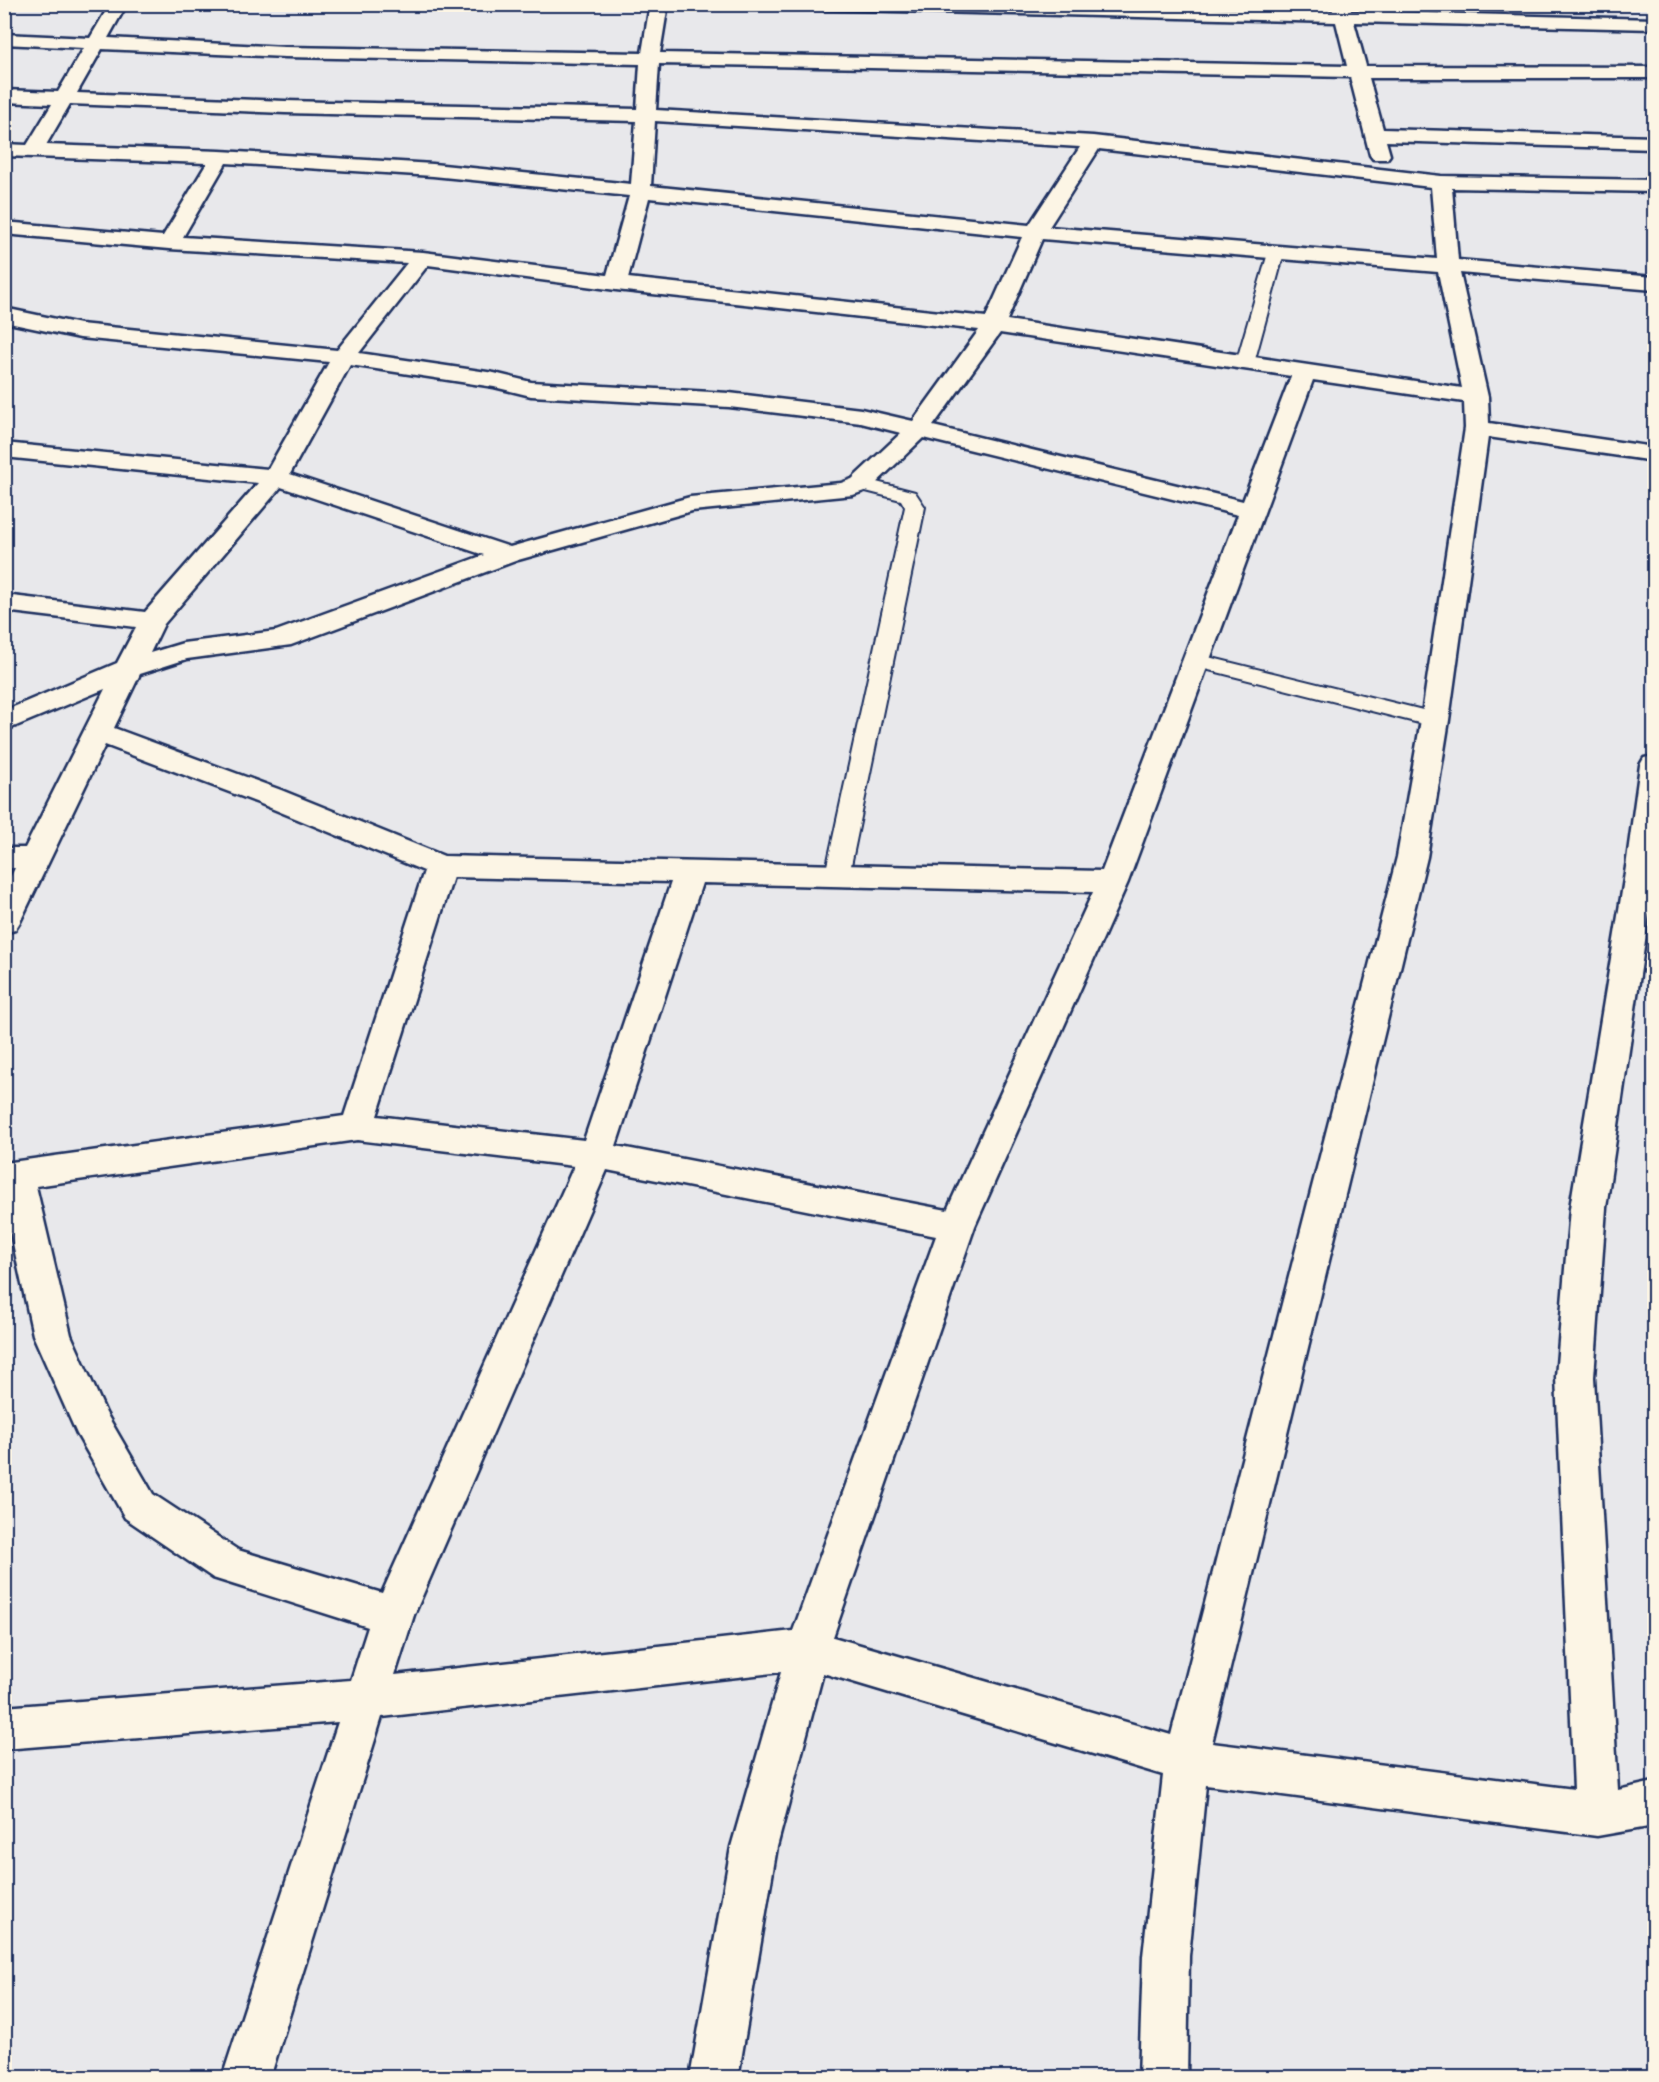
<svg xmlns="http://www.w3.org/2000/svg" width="1659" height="2082" font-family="Caveat,sans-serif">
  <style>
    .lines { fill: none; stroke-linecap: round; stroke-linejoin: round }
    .service-casing { stroke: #1b2f5e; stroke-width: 4 }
    .minor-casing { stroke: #1b2f5e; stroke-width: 5 }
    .service { fill: #fcf5e5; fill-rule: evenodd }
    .minor { fill: #fcf5e5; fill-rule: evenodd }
  </style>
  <rect width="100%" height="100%" fill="#e8e8eb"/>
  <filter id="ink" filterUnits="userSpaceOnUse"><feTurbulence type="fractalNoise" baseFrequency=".0167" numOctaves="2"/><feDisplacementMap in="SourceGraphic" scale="12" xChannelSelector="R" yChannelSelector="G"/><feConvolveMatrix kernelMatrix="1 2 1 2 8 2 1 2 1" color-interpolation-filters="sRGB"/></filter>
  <g filter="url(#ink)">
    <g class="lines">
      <g class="service-casing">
        <g id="service">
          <path d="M1276,248L1284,253L1254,363L1251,367H1239L1236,363L1268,253Z"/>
          <path d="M861,478L915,492L925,507L849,875L845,881L837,883L829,881L825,875L905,507L901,500L854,488L851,484Z"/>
          <path d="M1196,654L1443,715L1446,720L1443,725L1435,727L1189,665L1185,660L1189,655Z"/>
        </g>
      </g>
      <g class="minor-casing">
        <path id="minor" d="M110,4H127L108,38L285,47L642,53L650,4H668L660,53L1347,66L1336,22L813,9L805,4H1056L1333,11L1331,4H1349L1351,11L1654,19V29L1354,22L1366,66L1654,67V78H1369L1383,129L1654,137V149L1386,141L1390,155L1387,159H1373L1370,155L1350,77L659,64L656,110L1093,136L1441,176L1654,180V192L1452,188L1458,260L1654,277V290L1460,273L1488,397L1489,423L1654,447V461L1488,437L1449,720L1427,857L1212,1743L1574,1789L1556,1377L1570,1208L1626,867L1640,765L1644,758L1654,756V879L1606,1208L1594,1377L1618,1790L1654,1782V1826L1597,1836L1206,1785L1189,1956L1187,2078H1139L1143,1956L1163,1775L823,1673L777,1847L738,2078H690L731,1847L781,1672L382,1717L270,2078H222L338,1722L4,1749V1707L351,1680L368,1627L213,1578L125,1518L77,1434L33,1335L4,1202V1163L344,1116L424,871L261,804L105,745L20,922L15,930L4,933V890L15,868H4V848H25L105,689L4,731V711L117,663L136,627L4,611V595L145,612L258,483L4,457V443L268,469L329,362L80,338L4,322V308L80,324L337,350L407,263L169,249L4,234V222L163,236L207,163L4,156V144L27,145L52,104L4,102V90L58,92L84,48L4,44V34L90,38ZM102,49L285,57L640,64L637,109L285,101L77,93ZM70,104L285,113L636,121L631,184L433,164L220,151L46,145ZM655,121L1080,147L1029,225L651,186ZM1099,149L1431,187L1437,259L1049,227ZM226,163L433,176L629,196L607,275L423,252L183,237ZM649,198L1022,237L986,317L628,278ZM1042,239L1438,272L1462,388L1007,320ZM428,265L616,290L979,330L913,421L861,409L729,393L531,382L494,373L359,353ZM1000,333L1291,376L1243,501L933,426ZM350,365L494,387L531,396L729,407L861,423L901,433L852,479L841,483L690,497L510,547L290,474ZM1313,380L1464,402L1465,428L1421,720L1397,857L1171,1735L833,1637L975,1226L1128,882ZM923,438L1238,515L1102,871L444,856L281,790L114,728L140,674L187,659L291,645L518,560L692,511L853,495L870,489ZM281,487L484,555L276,631L183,643L150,653L164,624ZM453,877L671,882L584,1140L377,1116ZM702,883L1093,892L947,1210L616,1146ZM357,1140L574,1166L382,1593L238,1550L153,1494L106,1413L71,1335L36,1186ZM607,1170L936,1236L793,1631L395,1675L414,1615Z"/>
      </g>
      <use href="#service" class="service"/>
      <use href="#minor" class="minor"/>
    </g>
  </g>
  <rect width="1659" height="2082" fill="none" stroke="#fcf5e5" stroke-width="24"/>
  <rect x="12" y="12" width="1635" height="2058" fill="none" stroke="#1b2f5e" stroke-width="2" filter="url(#ink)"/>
</svg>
